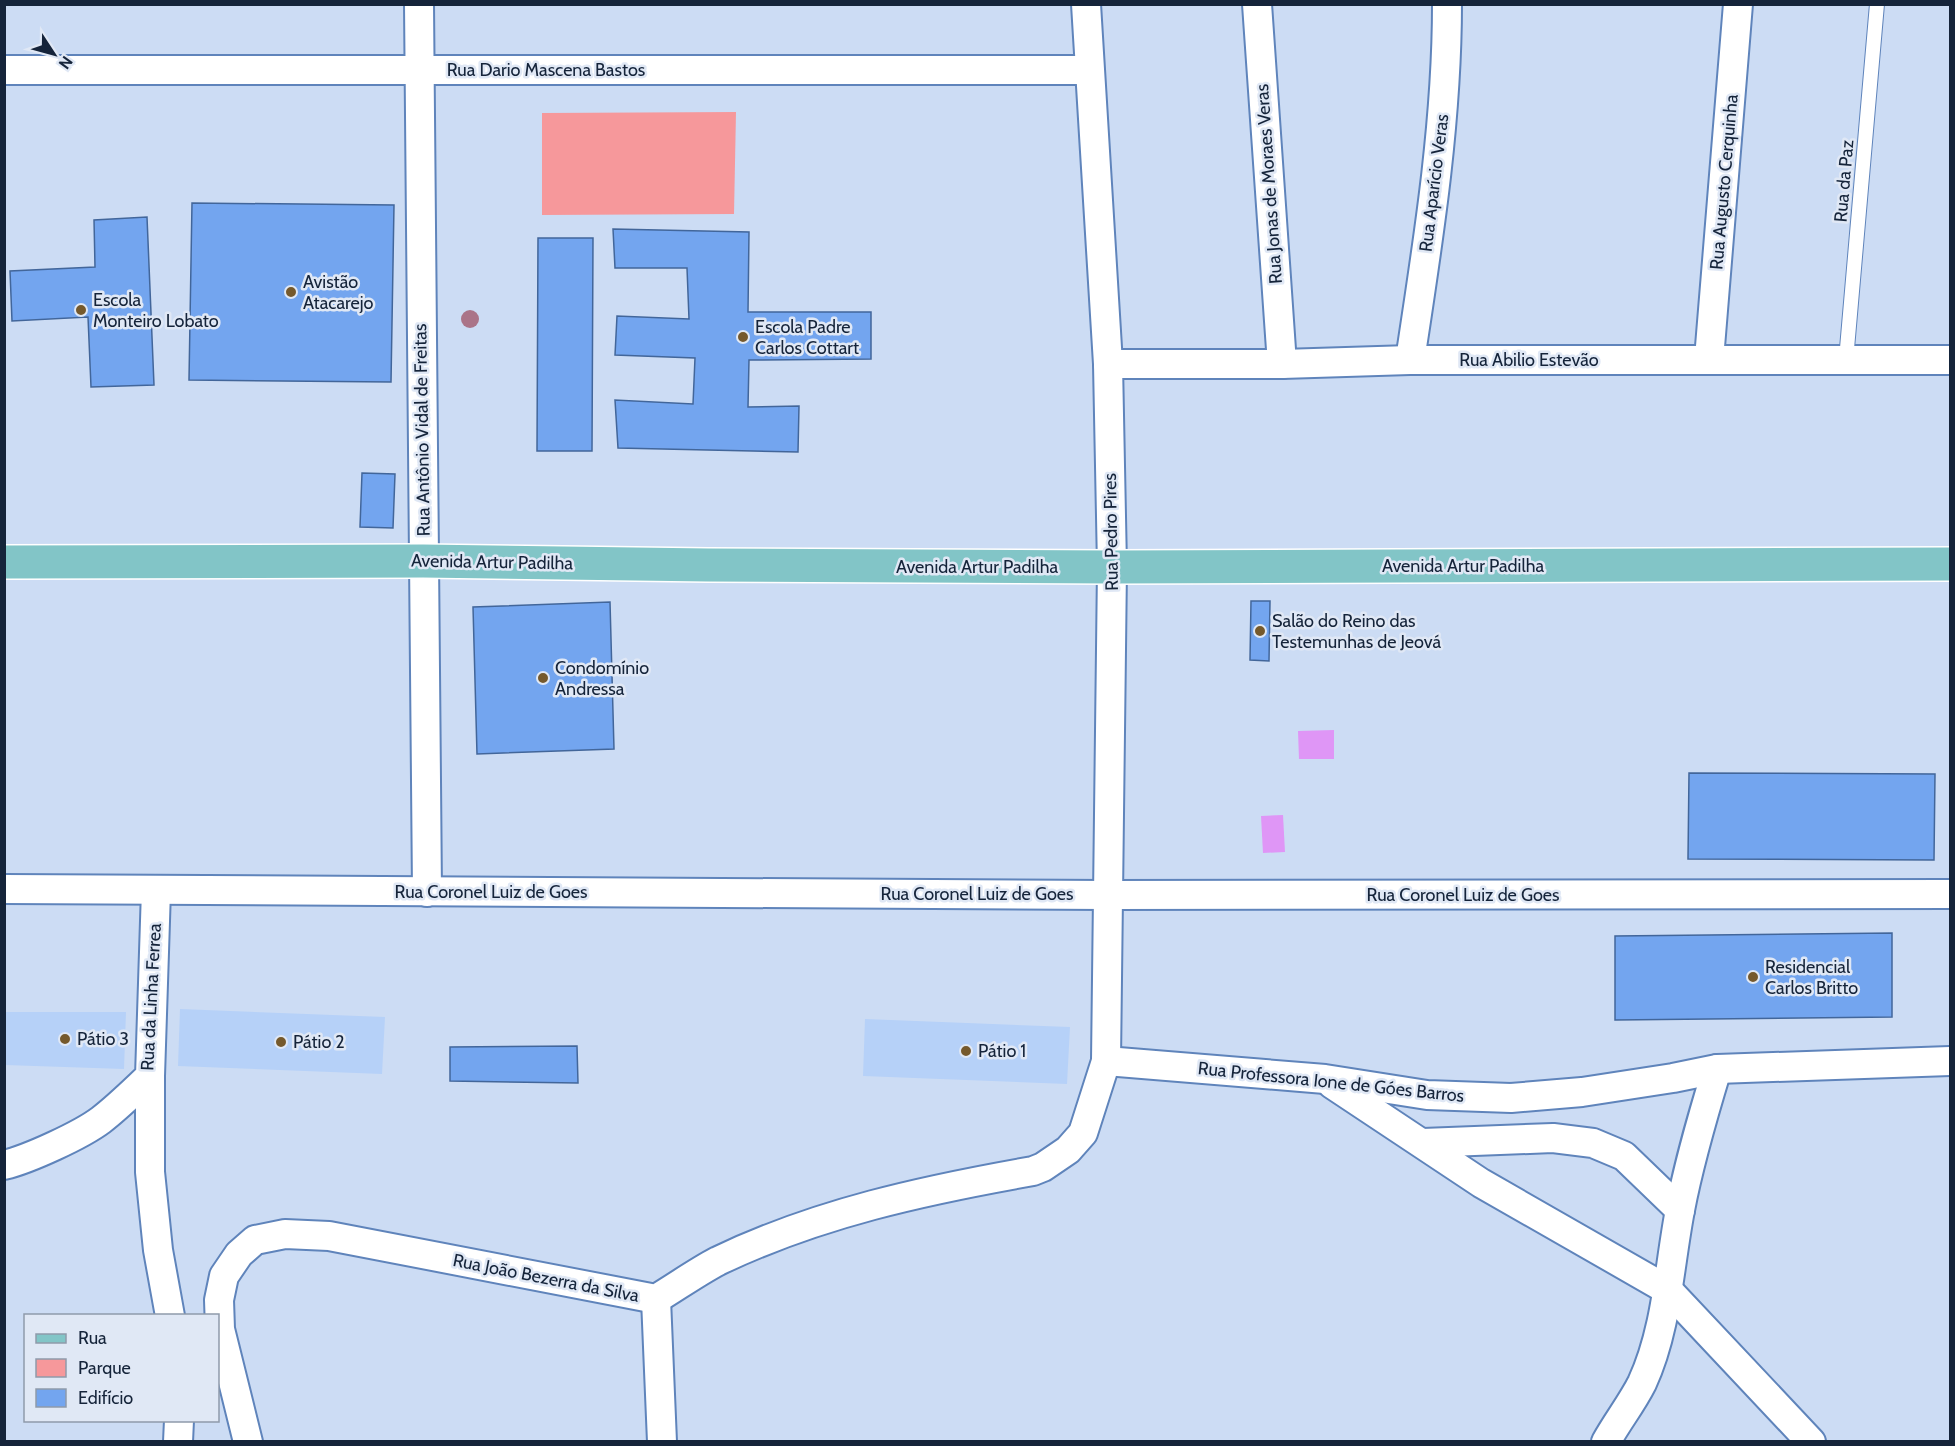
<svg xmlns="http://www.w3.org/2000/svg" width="1955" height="1446" font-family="Cabin,sans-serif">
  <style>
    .built { fill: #b6d1f8 }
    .green { fill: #f6989b }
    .water { fill: #df96f6 }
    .building { fill: #73a5ef; stroke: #42669a; stroke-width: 1.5 }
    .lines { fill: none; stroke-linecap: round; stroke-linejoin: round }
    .service-casing { stroke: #5f84bb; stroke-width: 16 }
    .minor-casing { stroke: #5f84bb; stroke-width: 32 }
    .primary-casing { stroke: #fff; stroke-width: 36 }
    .service { stroke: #fff; stroke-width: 14 }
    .minor { stroke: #fff; stroke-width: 28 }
    .primary { stroke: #82c5c7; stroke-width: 33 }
    .tree { fill: #aa7488 }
    .poi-dot { fill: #75592c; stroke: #e0e8f5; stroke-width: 2 }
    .labels { text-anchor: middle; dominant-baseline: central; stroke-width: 5; stroke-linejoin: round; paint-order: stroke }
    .street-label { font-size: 18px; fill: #15243a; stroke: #e0e8f5 }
    .poi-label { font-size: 18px; fill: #15243a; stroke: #e0e8f5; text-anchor: start }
  </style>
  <rect width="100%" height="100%" fill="#ccdcf4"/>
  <g class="built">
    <path d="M180,1009L385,1017L382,1074L178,1066Z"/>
    <path d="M5,1012H126L124,1069L5,1065Z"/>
    <path d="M865,1019L1070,1027L1067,1084L863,1076Z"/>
  </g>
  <path class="green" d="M736,112L734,214L542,215V113Z"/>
  <g class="water">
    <path d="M1334,730V759H1299L1298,731Z"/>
    <path d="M1283,815L1285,852L1263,853L1261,816Z"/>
  </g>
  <g class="building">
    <path d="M192,203L394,205L391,382L189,380Z"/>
    <path d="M147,217L154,385L91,387L88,317L12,321L10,271L95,267L94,220Z"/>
    <path d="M613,229L749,232L748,312H871V359L749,360L748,407L799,406L798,452L618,448L615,400L693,404L695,358L615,355L617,316L689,319L687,268H615Z"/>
    <path d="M538,238H593L592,451H537Z"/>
    <path d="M362,473L395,474L393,528L360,527Z"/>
    <path d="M1251,601H1270L1269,661L1250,660Z"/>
    <path d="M610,602L614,749L477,754L473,607Z"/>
    <path d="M1689,773L1935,774L1934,860L1688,859Z"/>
    <path d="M1892,933V1017L1615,1020V936Z"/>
    <path d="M577,1046L578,1083L450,1081V1047Z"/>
  </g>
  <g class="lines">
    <g class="service-casing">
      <path id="service" d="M1846,360L1877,4"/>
    </g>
    <g class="minor-casing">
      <g id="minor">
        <path d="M419,4L427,892"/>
        <path d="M1257,4L1282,364"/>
        <path d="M4,70H1088"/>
        <path d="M1709,359L1738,4"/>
        <path d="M1410,360C1428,242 1447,124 1447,4"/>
        <path d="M1108,364H1282L1410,360H1950"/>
        <path d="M4,889L1107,895L1950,894"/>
        <path d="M1106,1061L1325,1079L1427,1095L1511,1098L1582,1092L1673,1078L1717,1069L1950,1061"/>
        <path d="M150,1076V1172L158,1250L170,1316"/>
        <path d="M1332,1084L1481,1183L1668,1290L1811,1442"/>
        <path d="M1423,1143L1553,1138L1593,1143L1624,1156L1680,1210"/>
        <path d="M4,1165C29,1159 81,1135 101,1120C118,1107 134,1091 150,1076L156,890"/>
        <path d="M656,1299L662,1442"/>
        <path d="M178,1442L179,1420"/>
        <path d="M248,1442L220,1329L219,1300L224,1276L239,1254L255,1240L285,1234L329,1236L656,1299C676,1287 697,1272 718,1261C818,1213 925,1190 1033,1171L1043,1167L1068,1150L1083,1133L1106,1061L1112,567L1108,364L1086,4"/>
        <path d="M1606,1442C1617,1422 1632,1403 1642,1383C1667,1329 1669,1267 1680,1210C1689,1162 1703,1115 1717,1069"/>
      </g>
    </g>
    <g class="primary-casing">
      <path id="primary" d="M4,562L423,561L708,565L1112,567L1950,564"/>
    </g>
    <use href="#service" class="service"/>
    <use href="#minor" class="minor"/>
    <use href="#primary" class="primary"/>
  </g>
  <circle class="tree" cx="470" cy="319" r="9"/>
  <g class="poi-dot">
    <circle cx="291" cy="292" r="6"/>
    <circle cx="81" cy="310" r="6"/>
    <circle cx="743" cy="337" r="6"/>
    <circle cx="1260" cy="631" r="6"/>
    <circle cx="543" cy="678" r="6"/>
    <circle cx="1753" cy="977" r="6"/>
    <circle cx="65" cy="1039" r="6"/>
    <circle cx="281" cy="1042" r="6"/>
    <circle cx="966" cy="1051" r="6"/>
  </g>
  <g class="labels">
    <g class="street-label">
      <text x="546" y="70">Rua Dario Mascena Bastos</text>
      <text transform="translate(1844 181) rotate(-85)">Rua da Paz</text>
      <text transform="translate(1724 182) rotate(-85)">Rua Augusto Cerquinha</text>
      <text transform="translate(1434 183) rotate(-83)">Rua Aparício Veras</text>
      <text transform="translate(1269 184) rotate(-94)">Rua Jonas de Moraes Veras</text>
      <text x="1529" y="360">Rua Abilio Estevão</text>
      <text transform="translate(422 430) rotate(-91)">Rua Antônio Vidal de Freitas</text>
      <text transform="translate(1111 532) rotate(-91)">Rua Pedro Pires</text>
      <text transform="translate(492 562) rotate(1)">Avenida Artur Padilha</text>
      <text x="1463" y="566">Avenida Artur Padilha</text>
      <text x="977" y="567">Avenida Artur Padilha</text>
      <text x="491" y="892">Rua Coronel Luiz de Goes</text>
      <text x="977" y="894">Rua Coronel Luiz de Goes</text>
      <text x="1463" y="895">Rua Coronel Luiz de Goes</text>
      <text transform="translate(151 997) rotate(-87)">Rua da Linha Ferrea</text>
      <text transform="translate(1331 1082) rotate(6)">Rua Professora Ione de Góes Barros</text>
      <text transform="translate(546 1278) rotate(11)">Rua João Bezerra da Silva</text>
    </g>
    <g class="poi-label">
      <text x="303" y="282">Avistão<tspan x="303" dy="21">Atacarejo</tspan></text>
      <text x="93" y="300">Escola<tspan x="93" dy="21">Monteiro Lobato</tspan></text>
      <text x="755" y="327">Escola Padre<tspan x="755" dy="21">Carlos Cottart</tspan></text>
      <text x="1272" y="621">Salão do Reino das<tspan x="1272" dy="21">Testemunhas de Jeová</tspan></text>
      <text x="555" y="668">Condomínio<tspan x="555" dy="21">Andressa</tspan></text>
      <text x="1765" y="967">Residencial<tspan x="1765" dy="21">Carlos Britto</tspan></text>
      <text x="77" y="1039">Pátio 3</text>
      <text x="293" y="1042">Pátio 2</text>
      <text x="978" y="1051">Pátio 1</text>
    </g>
  </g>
  <rect width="1955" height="1446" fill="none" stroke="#15243a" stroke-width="12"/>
  <rect x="24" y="1314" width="195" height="108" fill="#e0e8f5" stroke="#8f9aaa" stroke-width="1.5"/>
  <rect x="36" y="1334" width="30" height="9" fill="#82c5c7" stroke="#8f9aaa" stroke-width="1.5"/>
  <text x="78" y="1344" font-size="18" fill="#15243a">Rua</text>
  <rect x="36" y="1359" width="30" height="18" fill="#f6989b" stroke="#8f9aaa" stroke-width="1.5"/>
  <text x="78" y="1374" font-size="18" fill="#15243a">Parque</text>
  <rect x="36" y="1389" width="30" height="18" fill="#73a5ef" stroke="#8f9aaa" stroke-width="1.5"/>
  <text x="78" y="1404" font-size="18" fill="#15243a">Edifício</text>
  <g transform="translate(54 54) rotate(126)" stroke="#e0e8f5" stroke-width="4.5" paint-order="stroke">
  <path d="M0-4.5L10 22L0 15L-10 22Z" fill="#15243a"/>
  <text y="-9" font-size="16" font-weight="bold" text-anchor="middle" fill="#15243a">N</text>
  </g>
</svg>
